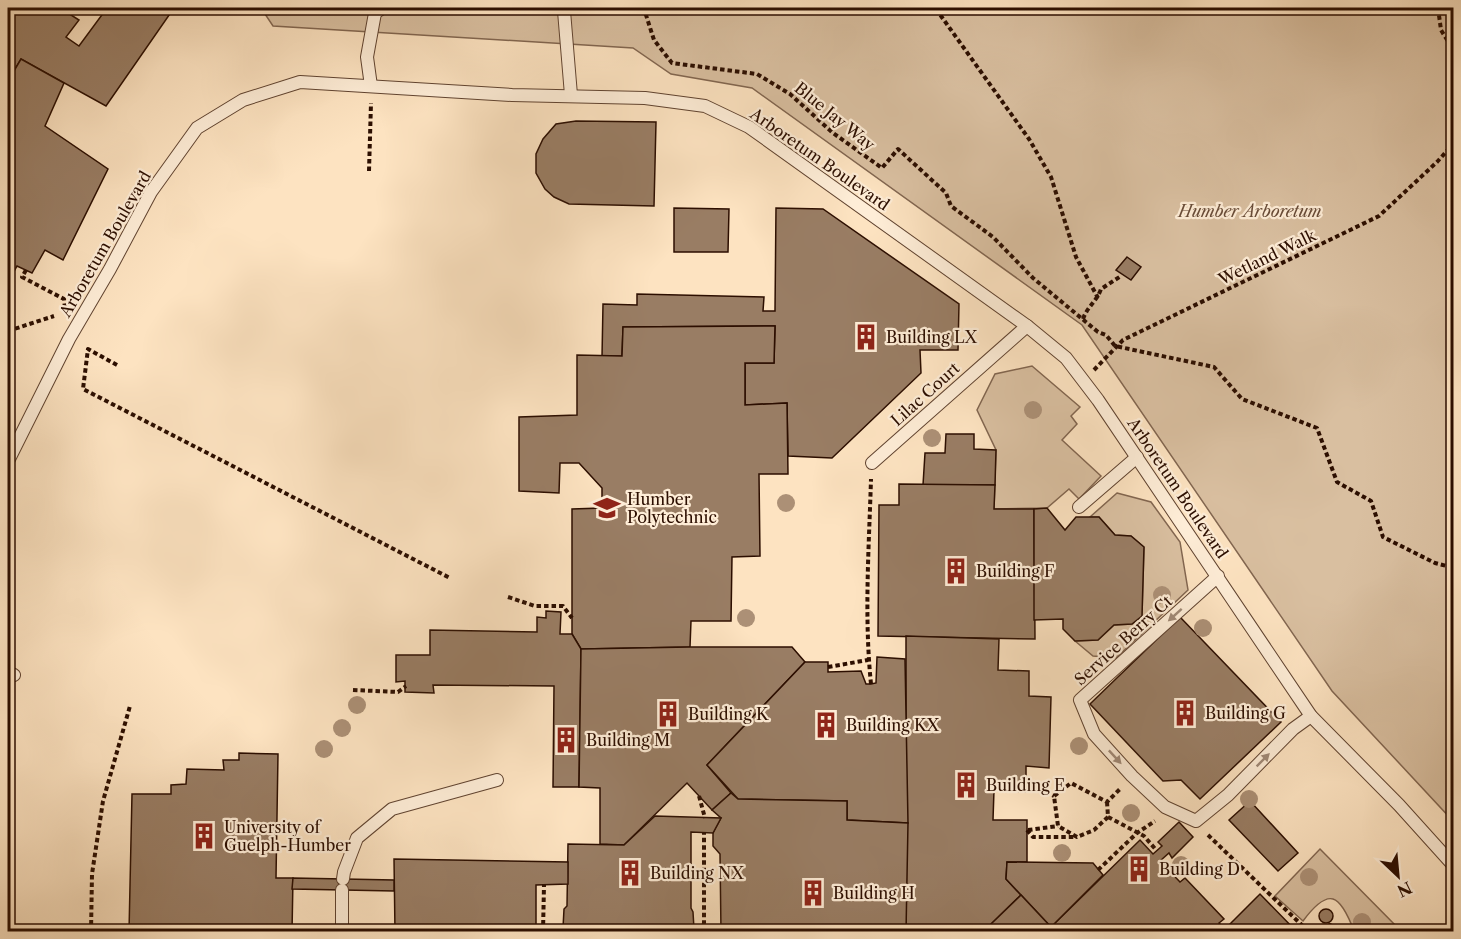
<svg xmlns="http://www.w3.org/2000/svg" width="1461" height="939" font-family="'Libre Caslon Text',serif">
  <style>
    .green { fill: #d9bfa0; stroke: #826650; stroke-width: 1.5 }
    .building { fill: #997d64; stroke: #2c0e00; stroke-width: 1.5 }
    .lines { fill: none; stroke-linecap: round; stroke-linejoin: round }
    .service-casing { stroke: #604330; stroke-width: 14 }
    .path { stroke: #2c0e00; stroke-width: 4; stroke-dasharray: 4.5 3; stroke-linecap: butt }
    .service { stroke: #feedd7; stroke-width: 12 }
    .tree { fill: #ac9076 }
    .oneway { fill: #a08976 }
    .labels { text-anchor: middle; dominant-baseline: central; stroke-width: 4.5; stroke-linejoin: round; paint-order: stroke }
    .street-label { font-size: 16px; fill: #2c0e00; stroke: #feedd7 }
    .park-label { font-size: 16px; font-style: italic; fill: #694c38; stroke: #feedd7 }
    .poi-label { font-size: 16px; fill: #2c0e00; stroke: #feedd7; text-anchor: start }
  </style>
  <rect width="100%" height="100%" fill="#fde3c1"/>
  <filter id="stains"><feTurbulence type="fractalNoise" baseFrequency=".00333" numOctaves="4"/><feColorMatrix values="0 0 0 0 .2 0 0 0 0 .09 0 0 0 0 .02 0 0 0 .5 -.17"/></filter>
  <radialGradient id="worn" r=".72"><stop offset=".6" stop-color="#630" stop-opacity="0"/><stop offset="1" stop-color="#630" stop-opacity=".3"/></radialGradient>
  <g class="green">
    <path d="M261,8H1453V821L1332,691L1082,325L752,88L671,74L633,48L273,26Z"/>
    <path d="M1032,366L1080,407L1071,416L1077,424L1062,440L1101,476L1079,499L1069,489L1047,508L994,509L996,450L977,410L995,374Z"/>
    <path d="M1117,493L1151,502L1180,542L1188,590L1116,658L1093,656L1075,641L1098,640L1114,625L1132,624L1142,616L1144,547L1131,536L1115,535L1099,517H1090Z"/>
    <path d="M1320,849L1401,931H1354C1340,894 1329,886 1303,921L1275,896Z"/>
  </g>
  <g class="building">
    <path d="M8,8H60L79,20L66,37L79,46L107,8H174L106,106L21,59L8,81Z"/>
    <path d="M21,59L64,83L45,126L108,169L63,260L45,250L32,273L17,266L8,283V81Z"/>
    <path d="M576,121L656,122L654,206L569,204L554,197L545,189L536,173V154L543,139L556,124Z"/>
    <path d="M674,208L729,209L728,252H674Z"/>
    <path d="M776,208L823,209L959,304L958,350H920L921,373L832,458L788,456L787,403L745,405V363H774L775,326L623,327L622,356L602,357L603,304L637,305V294L764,297L763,311H775Z"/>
    <path d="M1127,257L1141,267L1131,280L1116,270Z"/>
    <path d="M775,326L774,363H745V405L787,403L788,474H759L760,556L732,557L731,621H691L690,647L581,649L572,634V509L602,508V488L579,463H560L559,493L519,491V417L577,415V355L622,356L623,327Z"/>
    <path d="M946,434H974V449L996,450L995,485H923L925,453H945Z"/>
    <path d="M899,484L995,485L994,509H1034L1035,639L878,636L879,505H899Z"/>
    <path d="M1047,508L1065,530L1076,517H1099L1115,535L1131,536L1144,547L1142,616L1132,624L1114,625L1098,640L1075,641L1063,629V619L1034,620V509Z"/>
    <path d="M546,611L561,612L560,634H572L581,649L579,787H553L554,686L433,685L434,693L405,692V681L396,682V655H430V630L537,632V617L546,618Z"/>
    <path d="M1180,617L1281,722L1200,799L1181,780L1163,781L1090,704Z"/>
    <path d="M906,636L999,639L998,670L1029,671V696L1051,697L1049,768L1026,766V792L994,790L993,820H1027V862H1007L1006,879L1021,895L991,924V932H906Z"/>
    <path d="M690,647H792L805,662L707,765L731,793L712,810L687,783L624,845L600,844V788L579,787L581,649Z"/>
    <path d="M877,657L905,659L908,823L847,820V801L738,799L707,765L805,662H828V672L861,671L866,684H871L876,683Z"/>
    <path d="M239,753L278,754L276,878H293L292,932H129L132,794H171V785L186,784L187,769L224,770L223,760H239Z"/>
    <path d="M731,793L738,799L847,801V820L908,823L906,932H721L720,854L713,846V833L721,818L712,810Z"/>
    <path d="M1250,801L1298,853L1278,871L1229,820Z"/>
    <path d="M655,816L721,818L713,833L691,832V908L693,912L694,929L692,932H566L563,928L564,909L567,906L568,844L624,845Z"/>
    <path d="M1179,822L1193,837L1172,858L1169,853L1160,861L1180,882L1185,878L1224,919L1219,923L1225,929L1260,894L1297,932H1054L1051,927L1140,840L1153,854L1162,846L1158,842Z"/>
    <path d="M394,859L568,862V884L536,885V932H395Z"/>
    <path d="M1007,862L1093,863L1103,875L1051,927L1006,879Z"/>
    <path d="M293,878L394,880V891L292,889Z"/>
    <path d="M1021,895L1051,927L1054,932H991V924Z"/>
    <circle cx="1326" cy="916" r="7"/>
  </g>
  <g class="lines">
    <g class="service-casing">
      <g id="service">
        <path d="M560,8L564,11L571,95"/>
        <path d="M371,86L367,57L375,13L382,8"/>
        <path d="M8,461L69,339L110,269L151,192L197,128L243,100L300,82L512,95L645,98L705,106L749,127L1027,326L1066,358L1098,400L1311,716L1399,805L1454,866"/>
        <path d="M872,463L1027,326"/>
        <path d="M1079,507L1137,457"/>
        <path d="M1218,576L1080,700L1094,734L1132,776L1165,807L1196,821L1228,795L1293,729L1311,716"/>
        <path d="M8,672L14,675"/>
        <path d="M343,879L344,872L357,838L392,809L497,780"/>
        <path d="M342,932V890"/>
      </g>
    </g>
    <g class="path">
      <path d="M641,8L646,15L654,40L672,63L757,74L790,94L833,133L882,168L898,149L946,193L951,206L993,237L1033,278L1098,332L1106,335L1115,346L1214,367L1242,399L1317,428L1337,482L1371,501L1383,537L1435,563L1454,568"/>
      <path d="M1438,8L1441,30L1454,51"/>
      <path d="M936,9L1029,139L1051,177L1076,257L1098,298"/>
      <path d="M369,171L371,103"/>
      <path d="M26,270L22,277L64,299L65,310"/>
      <path d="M1083,319C1087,307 1097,301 1101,289L1121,276"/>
      <path d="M8,331L54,316"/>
      <path d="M117,365L88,349L83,389L450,578"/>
      <path d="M1094,370L1123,340L1379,216L1437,162L1454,143"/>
      <path d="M508,597L535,606H563L572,618"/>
      <path d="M828,667L868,660"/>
      <path d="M871,684C864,616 869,547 871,479"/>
      <path d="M353,690L398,692L406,686"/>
      <path d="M1026,781L1054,796"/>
      <path d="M699,796L705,818"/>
      <path d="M1107,802L1108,817L1094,830L1077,837L1058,826L1054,796L1071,783L1107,802L1120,789"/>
      <path d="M1108,817L1144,836L1157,851"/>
      <path d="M1027,830L1033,837H1074"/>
      <path d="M1028,830L1058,826"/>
      <path d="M1208,835L1309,932"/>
      <path d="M1098,870L1137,833L1155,821"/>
      <path d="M1308,931L1311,927L1330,925L1345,932"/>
      <path d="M91,932L92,874L103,801L130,706"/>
      <path d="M543,932L544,885"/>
      <path d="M628,932V931"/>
      <path d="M702,932L704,923V833"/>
    </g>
    <use href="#service" class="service"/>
  </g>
  <g class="tree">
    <circle cx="1033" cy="410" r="9"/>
    <circle cx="932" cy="438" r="9"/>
    <circle cx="786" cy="503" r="9"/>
    <circle cx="1162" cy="595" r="9"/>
    <circle cx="746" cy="618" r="9"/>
    <circle cx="1203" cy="628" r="9"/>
    <circle cx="357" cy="705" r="9"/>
    <circle cx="342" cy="728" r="9"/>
    <circle cx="1079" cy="746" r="9"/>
    <circle cx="324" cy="749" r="9"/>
    <circle cx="1249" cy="799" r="9"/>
    <circle cx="1131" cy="813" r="9"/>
    <circle cx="1062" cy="853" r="9"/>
    <circle cx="1181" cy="865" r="9"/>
    <circle cx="1309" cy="877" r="9"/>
    <circle cx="1362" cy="922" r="9"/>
  </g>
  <defs><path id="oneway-solid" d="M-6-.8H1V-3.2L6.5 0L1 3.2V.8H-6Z" transform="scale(1.5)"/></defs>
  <g class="oneway">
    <use href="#oneway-solid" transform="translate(1175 615) rotate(138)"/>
    <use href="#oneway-solid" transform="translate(1115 757) rotate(47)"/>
    <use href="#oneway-solid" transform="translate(1263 760) rotate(-45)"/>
  </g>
  <defs>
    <g id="building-bare" transform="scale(2.07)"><path d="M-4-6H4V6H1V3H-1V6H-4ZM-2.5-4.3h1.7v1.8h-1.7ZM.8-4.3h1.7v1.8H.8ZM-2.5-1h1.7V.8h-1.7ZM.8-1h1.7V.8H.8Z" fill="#8f2418" stroke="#feedd7" stroke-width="2.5" paint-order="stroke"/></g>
    <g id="university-bare" transform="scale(2.07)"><path d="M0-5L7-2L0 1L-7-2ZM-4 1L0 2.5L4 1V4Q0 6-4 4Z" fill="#8f2418" stroke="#feedd7" stroke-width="2.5" paint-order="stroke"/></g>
  </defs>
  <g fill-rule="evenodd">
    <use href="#building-bare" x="866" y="337"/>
    <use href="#university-bare" x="607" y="508"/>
    <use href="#building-bare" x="956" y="571"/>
    <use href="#building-bare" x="1185" y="713"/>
    <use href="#building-bare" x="668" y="714"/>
    <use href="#building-bare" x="826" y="725"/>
    <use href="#building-bare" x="566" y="740"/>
    <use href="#building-bare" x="966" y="785"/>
    <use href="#building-bare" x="204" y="836"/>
    <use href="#building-bare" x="1139" y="869"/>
    <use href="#building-bare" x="630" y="873"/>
    <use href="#building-bare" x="813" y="893"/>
  </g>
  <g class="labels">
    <g class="street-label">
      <text transform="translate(835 116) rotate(39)">Blue Jay Way</text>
      <text transform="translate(820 159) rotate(35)">Arboretum Boulevard</text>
      <text transform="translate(105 244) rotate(-60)">Arboretum Boulevard</text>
      <text transform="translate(1267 257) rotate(-26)">Wetland Walk</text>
      <text transform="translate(925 394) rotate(-42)">Lilac Court</text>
      <text transform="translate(1178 488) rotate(56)">Arboretum Boulevard</text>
      <text transform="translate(1123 640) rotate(-42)">Service Berry Ct</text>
    </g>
    <g class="park-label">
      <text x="1250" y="211">Humber Arboretum</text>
    </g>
    <g class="poi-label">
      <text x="886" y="337">Building LX</text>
      <text x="627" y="499">Humber<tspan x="627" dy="18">Polytechnic</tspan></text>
      <text x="976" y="571">Building F</text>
      <text x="1205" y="713">Building G</text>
      <text x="688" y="714">Building K</text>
      <text x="846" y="725">Building KX</text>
      <text x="586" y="740">Building M</text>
      <text x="986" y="785">Building E</text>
      <text x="224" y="827">University of<tspan x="224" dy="18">Guelph-Humber</tspan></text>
      <text x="1159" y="869">Building D</text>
      <text x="650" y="873">Building NX</text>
      <text x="833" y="893">Building H</text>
    </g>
  </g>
  <rect width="1461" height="939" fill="none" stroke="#fde3c1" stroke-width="30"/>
  <rect x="9" y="9" width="1443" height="921" fill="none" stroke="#2c0e00" stroke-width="3"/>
  <rect x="15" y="15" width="1431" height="909" fill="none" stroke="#2c0e00" stroke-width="1.5"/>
  <g transform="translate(1398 876) rotate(154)" stroke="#feedd7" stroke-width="4.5" paint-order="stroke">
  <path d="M0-4.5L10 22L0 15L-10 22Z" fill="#2c0e00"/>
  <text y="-9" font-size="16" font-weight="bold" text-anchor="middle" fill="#2c0e00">N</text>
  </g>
  <rect width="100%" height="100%" filter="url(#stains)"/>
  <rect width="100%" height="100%" fill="url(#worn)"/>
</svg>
